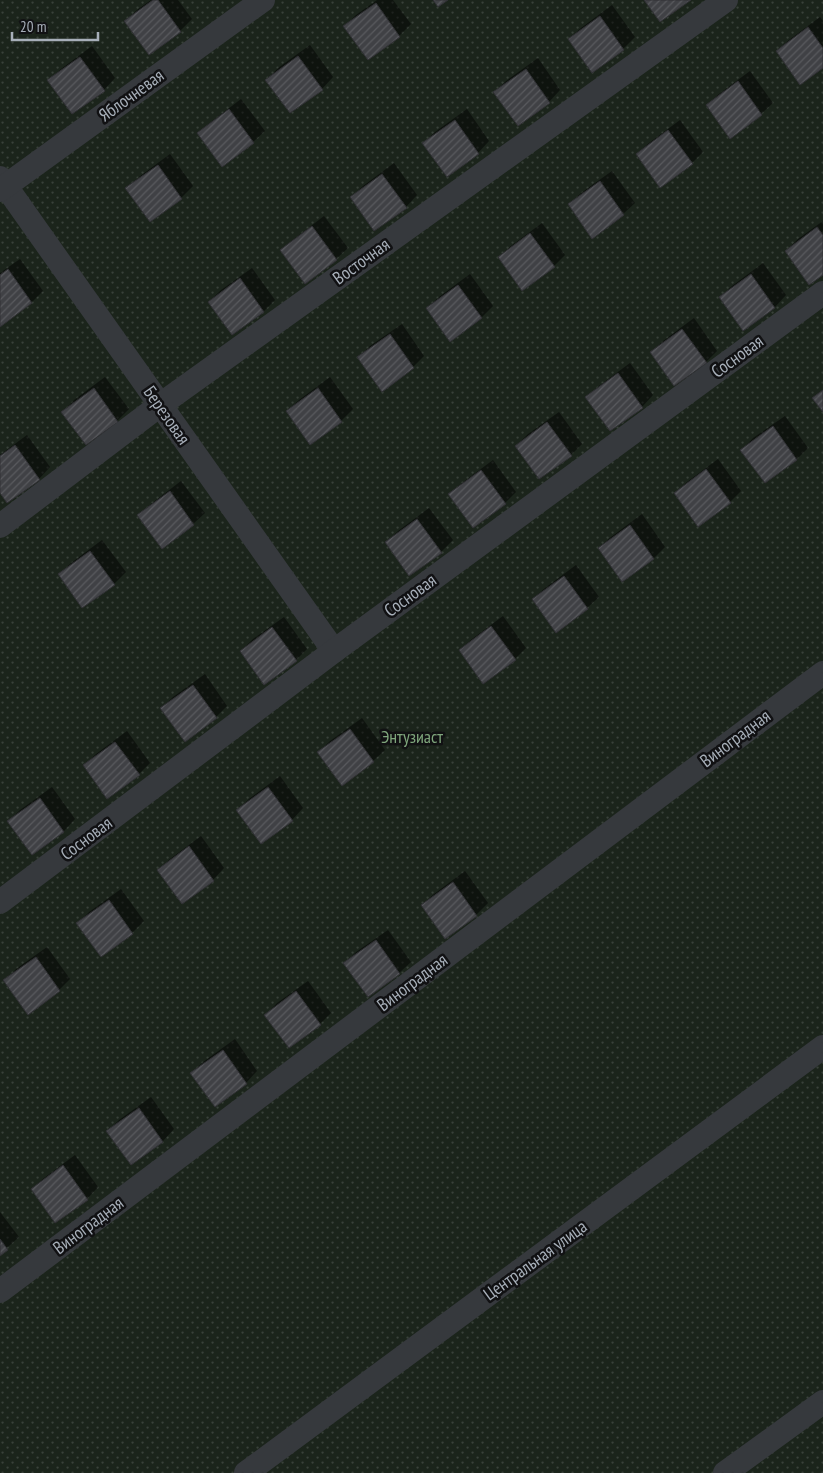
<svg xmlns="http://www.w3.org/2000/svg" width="823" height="1473" font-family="'PT Sans Narrow',sans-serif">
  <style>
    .garden { fill: url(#garden-dots) }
    .shadow { fill: #0007 }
    .building { fill: url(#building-hatch); stroke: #303034 }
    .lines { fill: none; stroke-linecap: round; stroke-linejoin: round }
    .street { stroke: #36393d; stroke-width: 24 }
    .labels { text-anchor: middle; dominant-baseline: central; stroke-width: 5; stroke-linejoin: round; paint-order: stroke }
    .street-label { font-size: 18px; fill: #a7afb9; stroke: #111113 }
    .park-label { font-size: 18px; fill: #7fa67c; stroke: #111113 }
  </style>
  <defs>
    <pattern id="garden-dots" width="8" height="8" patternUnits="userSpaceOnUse" patternTransform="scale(1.25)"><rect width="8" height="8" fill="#1b241b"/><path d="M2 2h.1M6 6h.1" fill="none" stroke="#39413a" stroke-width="1.8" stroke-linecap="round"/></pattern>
    <pattern id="building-hatch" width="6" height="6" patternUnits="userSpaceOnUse" patternTransform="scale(1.25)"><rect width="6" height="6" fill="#404145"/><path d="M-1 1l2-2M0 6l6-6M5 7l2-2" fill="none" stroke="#595a5e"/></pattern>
  </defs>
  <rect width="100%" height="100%" fill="#161618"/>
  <rect class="garden" x="0" y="0" width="823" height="1473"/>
  <g class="shadow">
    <path d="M151,0H178L192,19L180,31L149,53L126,21L137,10Z"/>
    <path d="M377,0H393L411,24L399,36L368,58L345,26L356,15Z"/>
    <path d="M612,5L635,37L623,49L592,71L569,39L581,28Z"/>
    <path d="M820,17L823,21V67L777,51L789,40Z"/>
    <path d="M310,45L333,77L322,89L267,80L278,68Z"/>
    <path d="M92,46L115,78L104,90L49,80L61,69Z"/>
    <path d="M538,58L560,90L549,102L518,124L495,92L506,81Z"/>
    <path d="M750,71L773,103L761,114L707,105L719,94Z"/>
    <path d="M241,99L265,131L253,142L199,133L211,122Z"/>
    <path d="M467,109L489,141L478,153L424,143L435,132Z"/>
    <path d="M680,120L703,152L692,163L637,154L649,143Z"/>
    <path d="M170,154L193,186L181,198L150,220L127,188L139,177Z"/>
    <path d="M394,163L417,195L406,207L351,198L363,186Z"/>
    <path d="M612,171L635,203L623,214L592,237L569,205L581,193Z"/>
    <path d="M324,216L348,248L336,259L282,250L294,239Z"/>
    <path d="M823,221V273L786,251L798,239Z"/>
    <path d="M542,223L565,255L554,266L499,257L511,246Z"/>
    <path d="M20,259L43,291L32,302L0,325V273Z"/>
    <path d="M763,263L786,295L775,307L744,330L720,298L732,286Z"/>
    <path d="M252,268L275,300L264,311L232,334L209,302L221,290Z"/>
    <path d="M470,274L493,306L481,318L427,308L439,297Z"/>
    <path d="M694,318L717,351L706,362L651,353L663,341Z"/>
    <path d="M402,324L424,356L413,367L359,357L370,346Z"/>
    <path d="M630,363L653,395L642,407L587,397L599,386Z"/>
    <path d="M105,377L129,409L117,421L86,444L63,412L74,400Z"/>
    <path d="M330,377L353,409L341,421L311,443L287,411L299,400Z"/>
    <path d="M559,412L582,444L571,455L516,446L528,434Z"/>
    <path d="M785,416L808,448L797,459L765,482L742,450L753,438Z"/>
    <path d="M27,435L50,467L39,479L0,491V455Z"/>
    <path d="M718,459L741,491L730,502L676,493L687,482Z"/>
    <path d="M493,460L516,492L505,503L450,494L462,483Z"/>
    <path d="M181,481L205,513L193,524L139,515L151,504Z"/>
    <path d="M429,508L453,540L441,552L386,543L398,531Z"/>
    <path d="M642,514L665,547L654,558L623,580L599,548L611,537Z"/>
    <path d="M102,540L126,572L114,584L83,606L60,574L71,563Z"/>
    <path d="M576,565L599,597L587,608L533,599L545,588Z"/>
    <path d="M503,616L526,648L515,659L460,650L472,639Z"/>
    <path d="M284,617L307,649L296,660L241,651L253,639Z"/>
    <path d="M205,674L227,706L216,717L162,708L173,697Z"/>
    <path d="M362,718L385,750L373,761L319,752L330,741Z"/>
    <path d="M127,731L150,763L139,774L85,765L96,754Z"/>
    <path d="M280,776L303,808L292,820L261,842L238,810L249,799Z"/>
    <path d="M52,787L75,819L64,831L32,853L9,821L20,810Z"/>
    <path d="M201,836L224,868L213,880L159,870L170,859Z"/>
    <path d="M465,871L488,903L476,915L445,937L422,905L434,894Z"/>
    <path d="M121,889L144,921L132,933L101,956L78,924L89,912Z"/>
    <path d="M388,930L411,962L399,973L368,996L345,964L356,952Z"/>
    <path d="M47,947L70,979L59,990L5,981L16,969Z"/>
    <path d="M308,981L331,1013L320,1024L266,1015L277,1003Z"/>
    <path d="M235,1039L257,1071L246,1083L192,1073L203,1062Z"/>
    <path d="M151,1097L174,1129L163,1141L131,1163L108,1131L119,1120Z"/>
    <path d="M75,1155L98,1187L87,1199L32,1189L44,1178Z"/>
    <path d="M0,1212L19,1237L0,1254Z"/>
  </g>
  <g class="building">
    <path d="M153,0H158L181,32L149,55L124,21Z"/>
    <path d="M433,0H448L438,7Z"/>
    <path d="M644,0H691L660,22Z"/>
    <path d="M376,3L400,37L368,60L343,26Z"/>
    <path d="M600,16L624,50L592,73L568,39Z"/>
    <path d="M808,27L823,48V68L800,85L776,51Z"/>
    <path d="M298,56L323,90L290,113L265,80Z"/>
    <path d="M80,57L105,91L72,114L47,80Z"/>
    <path d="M526,69L550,103L518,126L493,92Z"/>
    <path d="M738,81L762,115L730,139L706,105Z"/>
    <path d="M229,109L254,143L222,167L197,133Z"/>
    <path d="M455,120L479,154L447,177L422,143Z"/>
    <path d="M668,130L693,164L660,188L636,154Z"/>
    <path d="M158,165L182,199L150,222L125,188Z"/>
    <path d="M382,174L407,208L374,231L350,197Z"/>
    <path d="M600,181L624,215L592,239L568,204Z"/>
    <path d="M312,226L337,260L305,284L280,250Z"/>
    <path d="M817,227L823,235V275L809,285L785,251Z"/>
    <path d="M530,233L555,267L522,291L498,257Z"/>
    <path d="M8,269L32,303L0,327V275Z"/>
    <path d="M751,274L775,308L743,331L719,297Z"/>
    <path d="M240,278L264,312L232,335L208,302Z"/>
    <path d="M458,285L482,318L450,342L426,308Z"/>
    <path d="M682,329L707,363L674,386L650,352Z"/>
    <path d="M390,334L414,368L382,392L357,357Z"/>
    <path d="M618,373L643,408L610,431L585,397Z"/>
    <path d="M94,388L118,422L86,445L61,412Z"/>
    <path d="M318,388L342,422L310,445L286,411Z"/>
    <path d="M823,390V412L812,398Z"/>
    <path d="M547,422L572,456L539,479L515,446Z"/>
    <path d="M773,426L797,460L765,483L740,450Z"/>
    <path d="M15,445L40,480L7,503L0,493V456Z"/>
    <path d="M706,469L731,503L698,527L674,493Z"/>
    <path d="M481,470L506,504L473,528L448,494Z"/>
    <path d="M170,491L194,525L162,549L137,515Z"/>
    <path d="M417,519L442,553L409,576L385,542Z"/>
    <path d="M630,525L654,559L622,582L598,548Z"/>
    <path d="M90,551L115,585L82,608L58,574Z"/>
    <path d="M564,576L588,609L556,633L532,599Z"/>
    <path d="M491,626L516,660L483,684L459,650Z"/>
    <path d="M272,627L297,661L264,685L240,651Z"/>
    <path d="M193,685L217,718L185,742L160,708Z"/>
    <path d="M350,729L374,762L342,786L317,752Z"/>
    <path d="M115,742L140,775L107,799L83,765Z"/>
    <path d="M268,787L293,821L261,844L236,810Z"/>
    <path d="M40,798L64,832L32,855L7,821Z"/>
    <path d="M189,846L214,881L182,904L157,870Z"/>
    <path d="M453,882L477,916L445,939L421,905Z"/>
    <path d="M109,900L133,934L101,957L76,923Z"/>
    <path d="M376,940L400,974L368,997L343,963Z"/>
    <path d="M36,957L60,991L28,1015L3,980Z"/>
    <path d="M296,991L321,1025L289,1048L264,1015Z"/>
    <path d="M223,1050L247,1084L215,1107L190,1073Z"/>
    <path d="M139,1108L163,1142L131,1165L106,1131Z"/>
    <path d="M63,1165L88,1200L55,1223L31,1189Z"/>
    <path d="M0,1239L8,1250L0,1256Z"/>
  </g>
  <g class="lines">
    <g class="street">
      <path d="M0,178L334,651"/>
      <path d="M0,190L263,0"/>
      <path d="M0,526L160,405L726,0"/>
      <path d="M0,902L334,651L823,293"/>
      <path d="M0,1291L823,673"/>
      <path d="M246,1473L823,1047"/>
      <path d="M725,1473L823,1402"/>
    </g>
  </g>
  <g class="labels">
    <g class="street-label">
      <text transform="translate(131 95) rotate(-36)">Яблочневая</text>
      <text transform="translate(361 261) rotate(-36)">Восточная</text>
      <text transform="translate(737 356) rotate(-36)">Сосновая</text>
      <text transform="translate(167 415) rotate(55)">Березовая</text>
      <text transform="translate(410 595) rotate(-36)">Сосновая</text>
      <text transform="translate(735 738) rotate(-37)">Виноградная</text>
      <text transform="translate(86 838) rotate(-37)">Сосновая</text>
      <text transform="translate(412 982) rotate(-37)">Виноградная</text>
      <text transform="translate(88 1225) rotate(-37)">Виноградная</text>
      <text transform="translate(535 1260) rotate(-36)">Центральная улица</text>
    </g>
    <g class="park-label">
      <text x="412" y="736">Энтузиаст</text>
    </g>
  </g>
  <path d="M12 32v8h86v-8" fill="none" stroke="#a7afb9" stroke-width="2.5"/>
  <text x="20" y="32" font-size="15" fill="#a7afb9" stroke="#111113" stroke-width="4" paint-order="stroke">20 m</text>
</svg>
